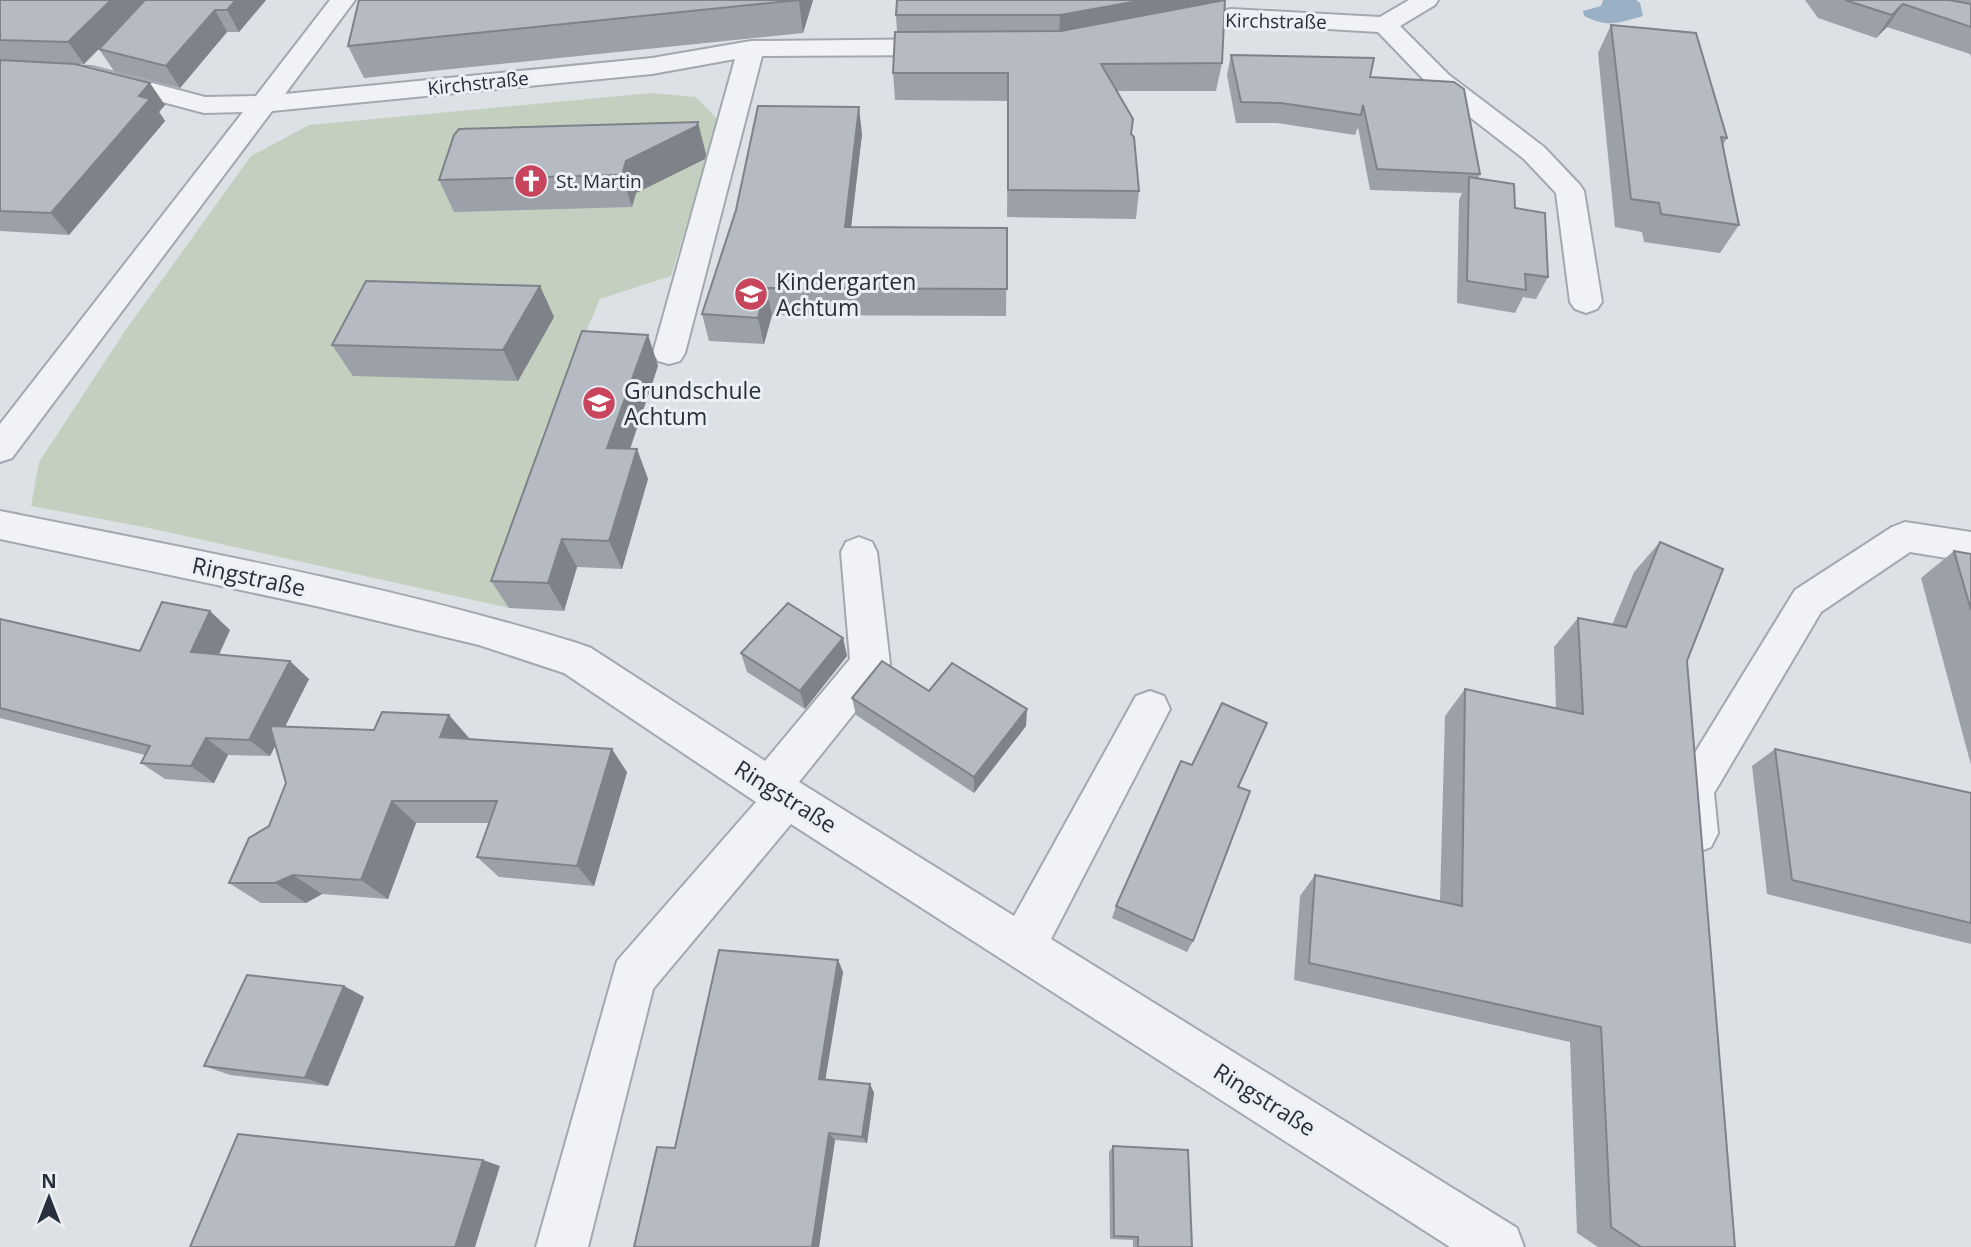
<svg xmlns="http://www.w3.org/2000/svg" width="1971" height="1247" font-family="'Open Sans',sans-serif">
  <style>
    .green { fill: #c4d0bf }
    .water { fill: #99b0c5 }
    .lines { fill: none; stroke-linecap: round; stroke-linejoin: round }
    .minor-casing { stroke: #a3a8b0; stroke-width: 4 }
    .minor { fill: #f0f2f5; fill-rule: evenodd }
    .wall { fill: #9ca0a8 }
    .shaded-wall { fill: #7f8288 }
    .building { fill: #b5bac3; stroke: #7f8288; stroke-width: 2 }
    .labels { text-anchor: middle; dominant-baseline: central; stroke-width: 6; stroke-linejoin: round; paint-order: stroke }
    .far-street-label { font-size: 19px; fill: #27303c; stroke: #ecf0f4 }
    .far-poi-label { font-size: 19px; fill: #27303c; stroke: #ecf0f4; text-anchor: start }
    .poi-label { font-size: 23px; fill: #27303c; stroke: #ecf0f4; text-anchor: start }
    .street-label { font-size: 23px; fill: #27303c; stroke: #ecf0f4 }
  </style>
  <rect width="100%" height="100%" fill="#dde1e6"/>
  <path class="green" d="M651,93L696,97L718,120L671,276L600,299L541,438L570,440L509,608L149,528L31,506L39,462L125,331L251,156L309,125Z"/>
  <path class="water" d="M1603,0H1636L1640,3L1643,16C1618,23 1608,28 1584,16L1583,11L1601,6Z"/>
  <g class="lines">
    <g class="minor-casing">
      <g id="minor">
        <path d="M330,0H355L285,94L652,58L751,41L948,39L957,42L961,47L957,52L948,55L762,56L685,353L680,361L669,364L658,361L653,353L735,59L652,74L272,111L12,458L0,462V424L243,112L204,113L91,83L0,79V63L92,67L205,97L256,96Z"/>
        <path d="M1409,0H1438L1435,5L1400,26L1449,75L1544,147L1580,185L1584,191L1602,302L1597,309L1586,313L1575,309L1570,302L1556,193L1524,159L1431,87L1378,32L1231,23L1174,34L1165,32L1162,27L1165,22L1231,9L1380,17Z"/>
        <path d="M0,511C194,550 388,585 577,643L591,648L765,761L850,659L841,552L846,542L859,537L872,542L877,552L890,664L884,676L799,782L1014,916L1136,696L1150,691L1164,696L1170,709L1051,939L1517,1228L1524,1247H1450L791,824L653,989L588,1247H536L617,961L756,802L564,673L479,645L316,606L0,539Z"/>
        <path d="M1905,522L1971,532V562L1910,552L1821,612L1714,793L1718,833L1711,847L1696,853L1681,847L1674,833L1672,790L1795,590L1892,527Z"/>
      </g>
    </g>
    <use href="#minor" class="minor"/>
  </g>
  <g class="wall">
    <path d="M0,0H266L239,32H227L180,88L114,71L99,49L84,64H76L165,105L159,112L165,121L69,235L0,231Z"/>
    <path d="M359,0H813L803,33L364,78L348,46Z"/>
    <path d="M897,0H1223L1222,63L1216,91H1117L1131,134L1139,191L1136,219L1007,217L1008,101L895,100L893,73L897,32L896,15Z"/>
    <path d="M1805,0H1971V57L1970,54L1887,27L1876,38L1818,18Z"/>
    <path d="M1611,25L1727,138L1723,145L1739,225L1720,253L1644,242L1642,232L1615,227L1598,53Z"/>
    <path d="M1231,55L1370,77L1480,174L1478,179L1515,208L1548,277L1536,299L1523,297L1515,313L1457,303L1459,200L1462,193L1370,190L1358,127L1355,135L1277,123H1236L1227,75Z"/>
    <path d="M862,134L851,227L1007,228L1006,316L772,315L764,344L709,341L702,314Z"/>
    <path d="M706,154L705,159L636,193L632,207L454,212L439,180Z"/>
    <path d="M540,286L554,317L518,381L353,376L332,345Z"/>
    <path d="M648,335L658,366L630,449H637L648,479L622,569L577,567L564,611L509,608L491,581Z"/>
    <path d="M1660,542L1687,661L1735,1247H1598L1577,1233L1570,1042L1294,980L1300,896L1315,875L1440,901L1445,716L1465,689L1556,708L1554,647L1578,618L1612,625L1634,572Z"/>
    <path d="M1954,551L1971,554V765L1921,578Z"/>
    <path d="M0,619L140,651L230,630L219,654L309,679L285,727L470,739L627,772L594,886L499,877L477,857L489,823H416L388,899L322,894L306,903H261L229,883L269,826L286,783L275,746L270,756L228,755L214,783L165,779L141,763L145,755L0,718Z"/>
    <path d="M843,638L847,656L805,709L747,672L741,653Z"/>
    <path d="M852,698L1026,726L974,793L856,715Z"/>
    <path d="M1775,749L1971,793V944L1767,894L1752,766Z"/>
    <path d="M1238,787L1193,941L1187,952L1112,918L1116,906Z"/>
    <path d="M838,960L843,972L825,1080L870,1084L874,1093L867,1143L835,1140L819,1247H634L675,1148Z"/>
    <path d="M344,986L364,997L328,1086L230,1075L204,1066Z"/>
    <path d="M1113,1146L1192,1247H1133V1240L1110,1239L1109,1152Z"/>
  </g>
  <g class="shaded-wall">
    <path d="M111,0H146L84,64L68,42Z"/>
    <path d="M236,0H266L239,32L227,10Z"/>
    <path d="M799,0H813L803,33L799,1Z"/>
    <path d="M1144,0H1223L1222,8L1059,37L1060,15Z"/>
    <path d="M1903,4L1887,27L1876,38L1892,15Z"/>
    <path d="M215,10L227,32L180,88L166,66Z"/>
    <path d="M150,83L165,105L159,112L165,121L69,235L51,213L139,96Z"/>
    <path d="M859,107L862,134L848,254L845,227Z"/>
    <path d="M698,122L706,154L705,159L636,193L632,207L622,175L626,161Z"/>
    <path d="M540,286L554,317L518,381L503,350Z"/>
    <path d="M766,288L772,315L764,344L758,318Z"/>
    <path d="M648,335L658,366L620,478L607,448Z"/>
    <path d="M637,449L648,479L622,569L609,541Z"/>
    <path d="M562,539L577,567L564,611L548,583Z"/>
    <path d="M210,611L230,630L212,670L191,652Z"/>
    <path d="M843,638L847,656L805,709L800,691Z"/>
    <path d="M290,661L309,679L270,756L249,740Z"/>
    <path d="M1027,709L1026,726L974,793V777Z"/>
    <path d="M449,715L470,739L440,737Z"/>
    <path d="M206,738L228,755L214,783L191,766Z"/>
    <path d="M612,749L627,772L594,886L577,866Z"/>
    <path d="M392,801L416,823L388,899L361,880Z"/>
    <path d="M293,875L322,894L306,903L275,883Z"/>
    <path d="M838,960L843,972L824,1088L819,1079Z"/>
    <path d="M344,986L364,997L328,1086L305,1078Z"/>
    <path d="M870,1084L874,1093L867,1143L862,1137Z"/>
    <path d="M829,1133L835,1140L819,1247H812Z"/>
    <path d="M483,1160L500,1166L475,1247H455Z"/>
  </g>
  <g class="building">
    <path d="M0,0H111L68,42L0,40Z"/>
    <path d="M145,0H236L227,10H215L166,66L99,49Z"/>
    <path d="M359,0H799L348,46Z"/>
    <path d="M897,0H1144L1060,15H896Z"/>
    <path d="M1225,0L1222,63L1101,64L1133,119L1131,134L1134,137L1139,191L1008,190V73H893L895,32L1061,31Z"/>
    <path d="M1845,0H1949L1971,4V27L1903,4L1892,15Z"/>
    <path d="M1611,25L1696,33L1727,138L1721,137L1739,225L1661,214L1659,203L1631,199Z"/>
    <path d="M1231,55L1374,58L1370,77L1454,82L1464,89L1480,174L1377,169L1363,105L1361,115L1281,103L1241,102Z"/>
    <path d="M0,60L75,64L150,83L139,96L150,99L51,213L0,211Z"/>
    <path d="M758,106L859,107L845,227L1007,228V289L766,288L758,318L702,314L736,210Z"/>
    <path d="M698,122L697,126L626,161L622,175L439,180L454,135L459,129Z"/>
    <path d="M1469,177L1514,184L1515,208L1545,213L1548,277L1525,274L1526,290L1467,281Z"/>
    <path d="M366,281L540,286L503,350L332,345Z"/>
    <path d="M582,331L648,335L607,448L637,449L609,541L562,539L548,583L491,581Z"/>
    <path d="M1660,542L1723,569L1687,661L1735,1247H1641L1611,1227L1601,1027L1309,963L1315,875L1462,906L1465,689L1583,714L1578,618L1626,627Z"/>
    <path d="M1954,551L1971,554V610Z"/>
    <path d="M162,602L210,611L191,652L290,661L249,740L206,738L191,766L141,763L150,746L0,708V619L140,651Z"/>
    <path d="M788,603L843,638L800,691L741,653Z"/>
    <path d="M882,661L929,691L952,663L1027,709L974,777L852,698Z"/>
    <path d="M1222,703L1267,723L1238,787L1250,791L1193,941L1116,906L1181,761L1192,765Z"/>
    <path d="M382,712L449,715L440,737L612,749L577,866L477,857L497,801H392L361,880L293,875L275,883H229L249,838L269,826L286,783L270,726L374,730Z"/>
    <path d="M1775,749L1971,793V923L1792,880Z"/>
    <path d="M719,950L838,960L819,1079L870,1084L862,1137L829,1133L812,1247H634L657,1147L675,1148Z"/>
    <path d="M247,975L344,986L305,1078L204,1066Z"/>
    <path d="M238,1134L483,1160L455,1247H190Z"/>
    <path d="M1113,1146L1188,1150L1192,1247H1138V1237L1114,1236Z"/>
  </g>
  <defs>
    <g id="church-disc" transform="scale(1.75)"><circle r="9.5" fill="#c8465d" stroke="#ecf0f4"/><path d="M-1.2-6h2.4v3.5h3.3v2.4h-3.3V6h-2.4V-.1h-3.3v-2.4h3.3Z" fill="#fff"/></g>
    <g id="school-disc" transform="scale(1.75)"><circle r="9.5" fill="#c8465d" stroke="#ecf0f4"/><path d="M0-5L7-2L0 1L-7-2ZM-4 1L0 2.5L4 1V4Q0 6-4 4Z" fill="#fff"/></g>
  </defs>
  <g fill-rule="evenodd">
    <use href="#church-disc" x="531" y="181"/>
    <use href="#school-disc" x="751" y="294"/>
    <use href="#school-disc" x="599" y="403"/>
  </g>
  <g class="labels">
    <g class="far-street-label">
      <text transform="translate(1276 21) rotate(1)">Kirchstraße</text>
      <text transform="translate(478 83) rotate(-6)">Kirchstraße</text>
    </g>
    <g class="far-poi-label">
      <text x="556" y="181">St. Martin</text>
    </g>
    <g class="poi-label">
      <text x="776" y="281">Kindergarten<tspan x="776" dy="26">Achtum</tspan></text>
      <text x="624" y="390">Grundschule<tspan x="624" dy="26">Achtum</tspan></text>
    </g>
    <g class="street-label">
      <text transform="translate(249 576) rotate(12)">Ringstraße</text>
      <text transform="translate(786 796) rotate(32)">Ringstraße</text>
      <text transform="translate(1265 1099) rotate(32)">Ringstraße</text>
    </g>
  </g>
  <g transform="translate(49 1198)" stroke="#ecf0f4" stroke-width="5" paint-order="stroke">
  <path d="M0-5L12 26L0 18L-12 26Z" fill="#27303c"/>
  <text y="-10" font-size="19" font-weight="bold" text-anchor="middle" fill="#27303c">N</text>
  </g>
</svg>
